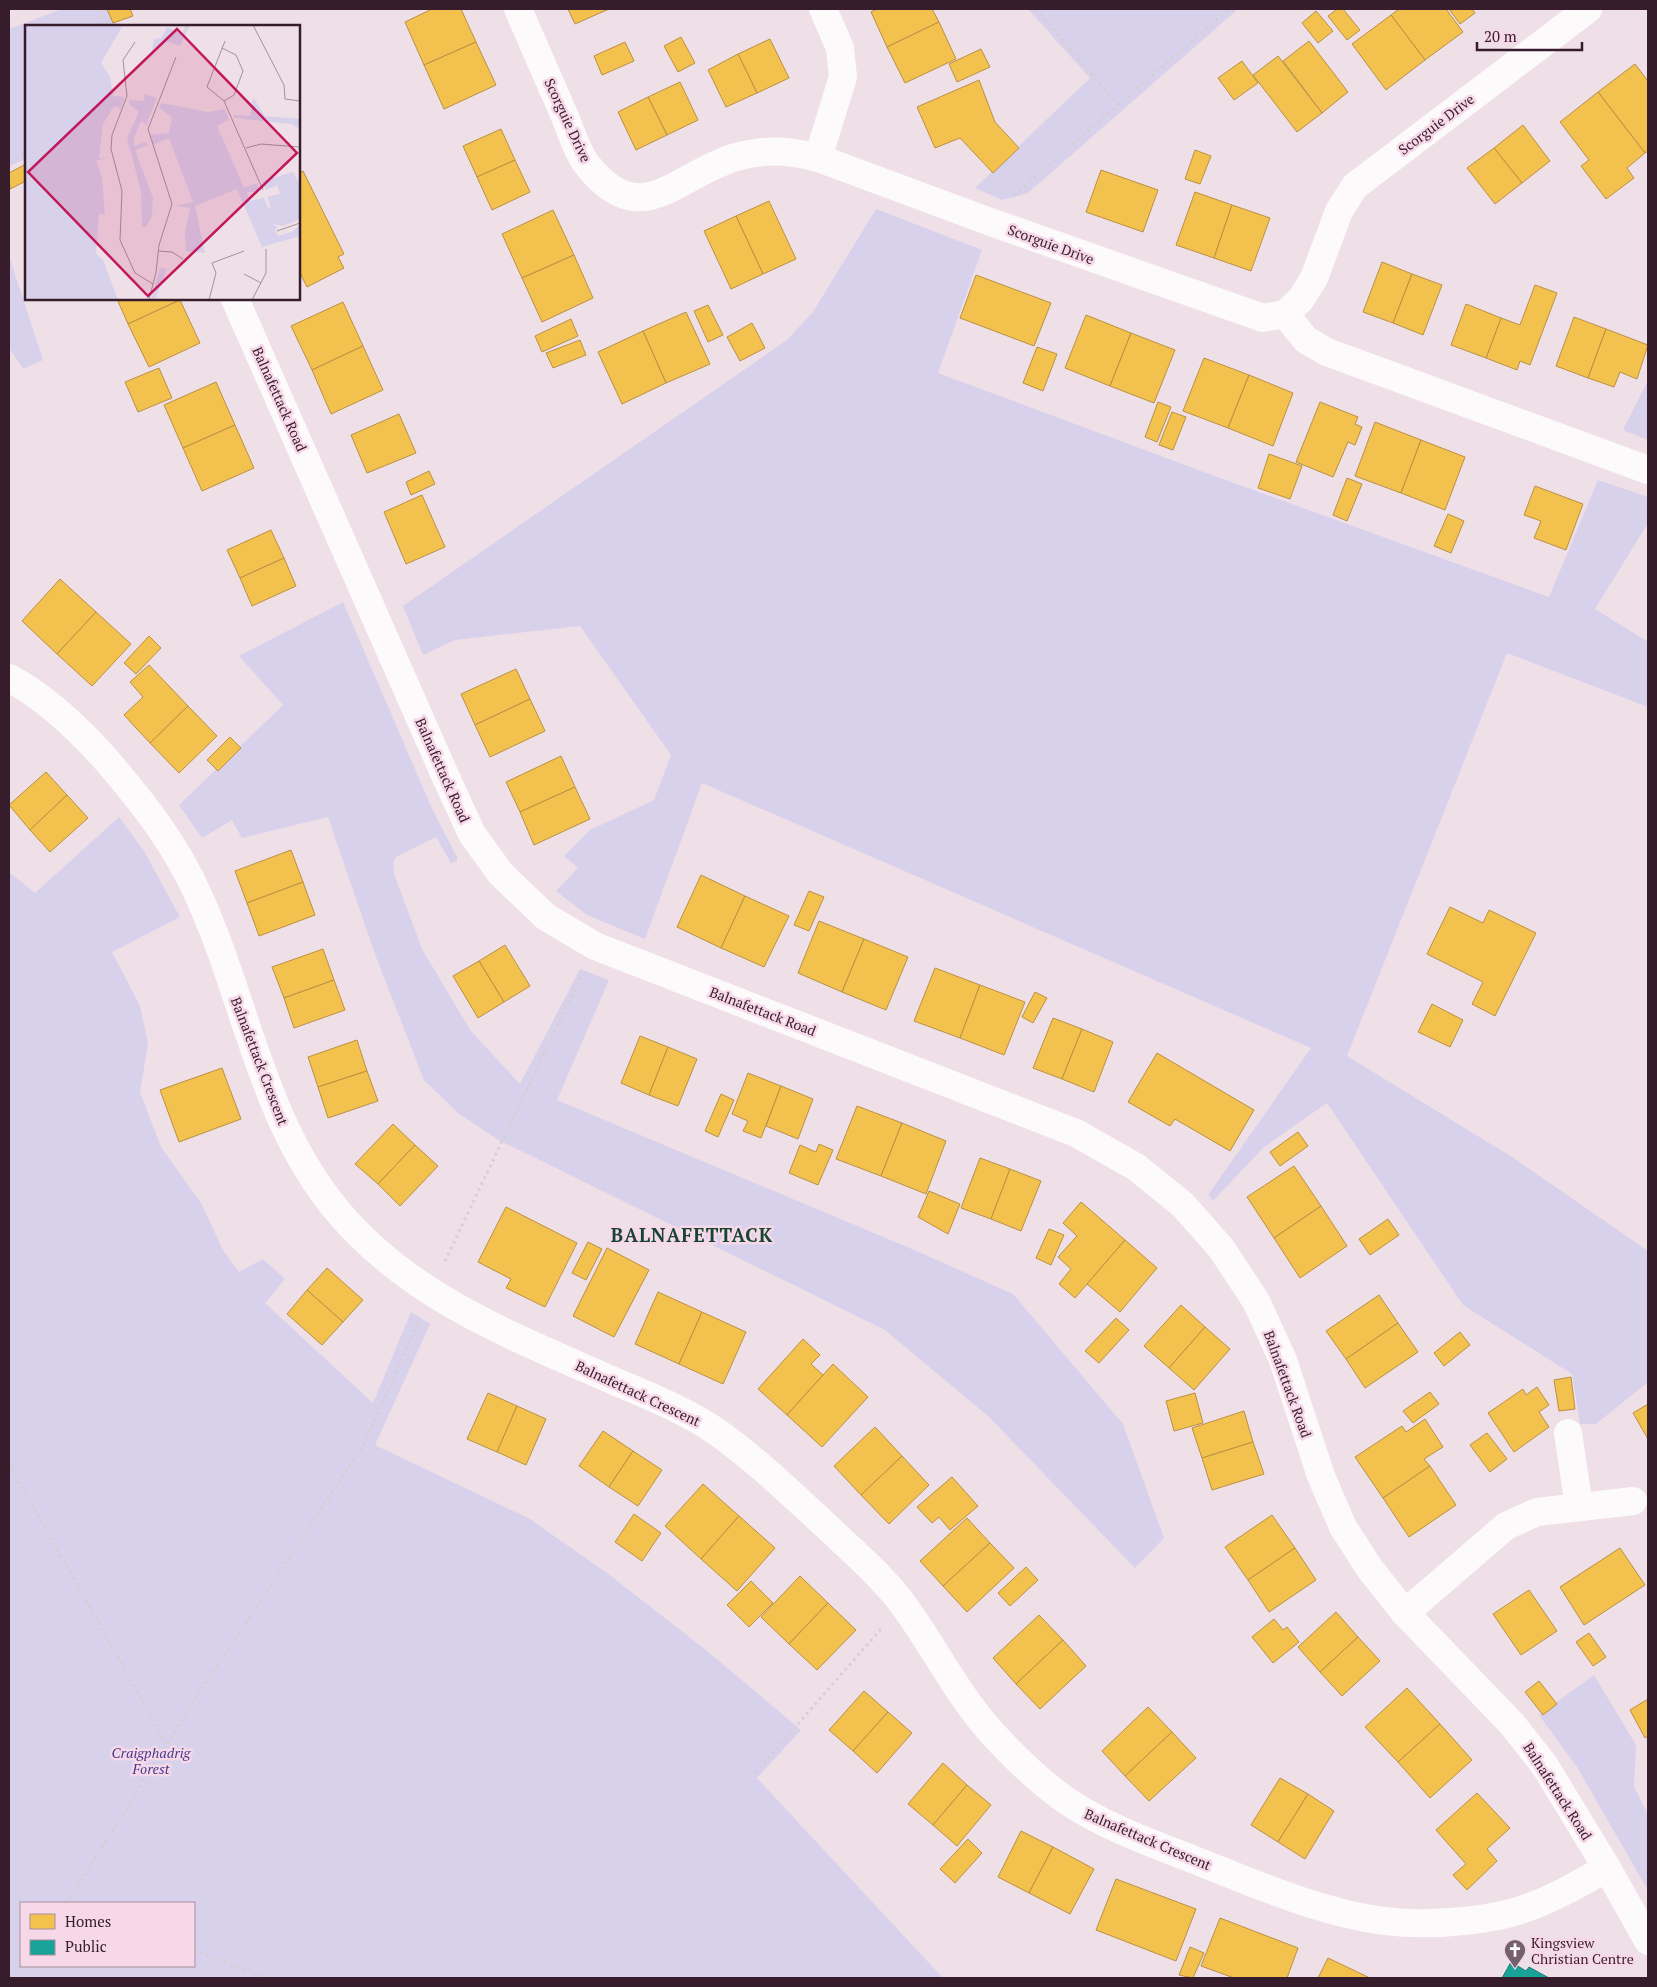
<svg xmlns="http://www.w3.org/2000/svg" width="1657" height="1987" font-family="'PT Serif',serif">
  <style>
    .green { fill: #d8d1ec; fill-rule: evenodd }
    .homes { fill: #f2c14e; stroke: #ba9044 }
    .public { fill: #17a398; stroke: #217a78 }
    .lines { fill: none; stroke-linecap: round; stroke-linejoin: round }
    .path { stroke: #d5cfd2; stroke-width: 3; stroke-dasharray: 2.5 4; stroke-linecap: butt }
    .minor { stroke: #fdfafb; stroke-width: 28 }
    .labels { text-anchor: middle; dominant-baseline: central; stroke-width: 5; stroke-linejoin: round; paint-order: stroke }
    .street-label { font-size: 14px; fill: #371c2c; stroke: #f6d8e8 }
    .park-label { font-size: 14px; font-style: italic; fill: #443b8d; stroke: #f6d8e8 }
    .poi-label { font-size: 14px; fill: #371c2c; stroke: #f6d8e8; text-anchor: start }
    .district-label { font-size: 19px; font-weight: bold; letter-spacing: 1px; fill: #154432; stroke: #f6d8e8 }
    .inset-road { fill: none; stroke: #a5919c; stroke-width: 1 }
    .view { fill: #c2185b; fill-opacity: 0.15; stroke: #c2185b; stroke-width: 2.5 }
    .inset-edge { fill: none; stroke: #371c2c; stroke-width: 2.5 }
  </style>
  <rect width="100%" height="100%" fill="#efdfe7"/>
  <g class="green">
    <path d="M62,9H109L116,26H26V159L9,166V29Z"/>
    <path d="M1028,9H1238L1028,193L1002,200L975,188L1090,78Z"/>
    <path d="M876,209L982,250L938,373L1209,474L1549,597L1598,480L1648,497V523L1595,609L1648,642V707L1507,653L1347,1056L1512,1157L1648,1251V1382L1596,1424H1580L1572,1374L1463,1305L1327,1103L1264,1147L1213,1201L1208,1195L1311,1048L702,783L645,939L587,915L556,891L578,868L564,856L590,830L654,800L671,755L580,626L455,640L423,655L403,606L787,340L813,312Z"/>
    <path d="M9,256L43,360L23,369L9,348Z"/>
    <path d="M1648,380V440L1623,430Z"/>
    <path d="M343,602L433,811L457,857V861L451,863L436,837L396,857L393,863L394,874L422,949L470,1030L520,1084L580,969L609,980L557,1100L919,1252L1013,1294L1123,1424L1164,1538L1135,1568L988,1416L885,1330L497,1139L458,1113L424,1080L376,957L328,817L242,838L232,820L202,838L179,805L283,705L239,656Z"/>
    <path d="M119,817L144,851L180,917L112,952L140,1006L148,1044L140,1092L161,1147L201,1203L223,1250L239,1272L263,1259L285,1279L265,1303L373,1403L411,1312L430,1324L375,1445L530,1519L611,1576L706,1650L801,1730L757,1778L943,1978H9V872L35,893ZM21,1903H194V1966H21Z"/>
    <path d="M1594,1675L1636,1745L1634,1787L1648,1814V1890L1577,1767L1539,1715Z"/>
  </g>
  <g class="homes">
    <path d="M107,9H130L133,16L113,23Z"/>
    <path d="M432,9H461L476,42L424,65L405,22Z"/>
    <path d="M568,9H609L575,24Z"/>
    <path d="M877,9H932L939,22L887,47L871,12Z"/>
    <path d="M1337,9H1343L1360,30L1347,40L1328,16Z"/>
    <path d="M1399,9H1446L1463,32L1425,60L1391,15Z"/>
    <path d="M1449,9H1472L1475,13L1460,24Z"/>
    <path d="M1316,11L1333,31L1318,43L1302,23Z"/>
    <path d="M1391,15L1425,60L1386,90L1352,44Z"/>
    <path d="M939,22L956,59L905,83L887,47Z"/>
    <path d="M681,37L695,63L678,72L664,46Z"/>
    <path d="M770,39L789,78L757,93L738,54Z"/>
    <path d="M1309,41L1348,92L1322,113L1283,61Z"/>
    <path d="M476,42L496,85L444,109L424,65Z"/>
    <path d="M625,42L634,61L602,75L594,56Z"/>
    <path d="M981,49L990,67L957,82L949,64Z"/>
    <path d="M738,54L757,93L726,107L708,70Z"/>
    <path d="M1278,56L1322,113L1297,132L1253,75Z"/>
    <path d="M1242,61L1258,83L1234,100L1218,78Z"/>
    <path d="M1635,64L1648,81V151L1645,153L1598,92Z"/>
    <path d="M979,80L995,122L1019,148L993,173L960,138L935,148L917,107Z"/>
    <path d="M680,82L698,120L667,135L648,97Z"/>
    <path d="M1598,92L1645,153L1627,168L1634,178L1606,199L1581,166L1589,160L1560,122Z"/>
    <path d="M648,97L667,135L636,150L618,112Z"/>
    <path d="M1523,125L1550,161L1522,183L1494,148Z"/>
    <path d="M501,129L515,160L477,177L463,146Z"/>
    <path d="M1494,148L1522,183L1495,204L1467,168Z"/>
    <path d="M1195,150L1211,156L1200,184L1185,179Z"/>
    <path d="M515,160L530,192L492,210L477,177Z"/>
    <path d="M26,164V181L10,189L9,173Z"/>
    <path d="M1101,170L1158,190L1143,232L1086,212Z"/>
    <path d="M303,171L344,254L338,257L344,268L307,287L300,273L299,274V173Z"/>
    <path d="M1195,192L1232,205L1214,258L1176,245Z"/>
    <path d="M769,201L796,259L763,274L736,216Z"/>
    <path d="M1232,205L1270,218L1251,271L1214,258Z"/>
    <path d="M553,210L574,255L522,278L502,234Z"/>
    <path d="M736,216L763,274L731,289L704,231Z"/>
    <path d="M574,255L593,298L542,322L522,278Z"/>
    <path d="M1382,262L1412,274L1393,323L1363,312Z"/>
    <path d="M1412,274L1442,285L1423,335L1393,323Z"/>
    <path d="M976,275L1051,303L1034,346L960,318Z"/>
    <path d="M1535,285L1557,293L1530,365L1520,361L1517,370L1486,358L1501,318L1520,325Z"/>
    <path d="M117,299H180V300L128,324Z"/>
    <path d="M180,300L200,343L149,367L128,324Z"/>
    <path d="M343,302L363,346L312,370L291,326Z"/>
    <path d="M1466,304L1501,318L1486,358L1451,345Z"/>
    <path d="M708,305L723,335L708,342L694,311Z"/>
    <path d="M686,312L710,364L666,383L643,331Z"/>
    <path d="M1086,315L1131,333L1110,386L1065,368Z"/>
    <path d="M1574,317L1606,329L1588,378L1556,366Z"/>
    <path d="M571,319L578,336L542,352L535,336Z"/>
    <path d="M752,323L765,348L740,361L727,337Z"/>
    <path d="M1606,329L1648,345L1637,379L1620,372L1614,387L1588,378Z"/>
    <path d="M643,331L666,383L622,404L598,352Z"/>
    <path d="M1131,333L1175,350L1154,403L1110,386Z"/>
    <path d="M580,340L586,355L553,368L546,353Z"/>
    <path d="M363,346L383,390L331,414L312,370Z"/>
    <path d="M1037,347L1057,354L1043,391L1023,383Z"/>
    <path d="M1204,358L1249,375L1228,428L1183,411Z"/>
    <path d="M159,368L172,398L138,412L125,382Z"/>
    <path d="M1249,375L1293,393L1273,446L1228,428Z"/>
    <path d="M216,382L235,425L183,448L164,405Z"/>
    <path d="M1158,402L1171,407L1157,442L1145,437Z"/>
    <path d="M1320,402L1358,417L1355,424L1362,427L1355,445L1348,442L1333,477L1296,462Z"/>
    <path d="M1172,412L1186,417L1173,450L1159,445Z"/>
    <path d="M399,414L416,453L367,473L351,435Z"/>
    <path d="M1375,422L1421,440L1401,493L1355,476Z"/>
    <path d="M235,425L254,468L202,491L183,448Z"/>
    <path d="M1421,440L1465,457L1445,510L1401,493Z"/>
    <path d="M1269,454L1302,466L1290,499L1258,488Z"/>
    <path d="M429,471L435,484L411,495L406,482Z"/>
    <path d="M1347,478L1362,484L1347,521L1333,515Z"/>
    <path d="M1535,486L1583,504L1566,550L1534,538L1541,521L1524,515Z"/>
    <path d="M422,495L445,547L406,564L384,512Z"/>
    <path d="M1448,514L1464,521L1451,553L1434,546Z"/>
    <path d="M271,530L284,558L240,578L227,550Z"/>
    <path d="M284,558L296,586L252,606L240,578Z"/>
    <path d="M60,579L96,612L57,654L22,621Z"/>
    <path d="M96,612L131,644L92,686L57,654Z"/>
    <path d="M149,636L161,648L136,674L124,663Z"/>
    <path d="M149,665L188,706L150,743L124,715L143,697L130,682Z"/>
    <path d="M516,669L530,699L475,725L461,694Z"/>
    <path d="M530,699L545,731L490,757L475,725Z"/>
    <path d="M188,706L217,736L179,773L150,743Z"/>
    <path d="M230,737L241,748L218,771L207,760Z"/>
    <path d="M561,756L575,787L520,812L506,782Z"/>
    <path d="M46,772L67,795L30,830L9,805Z"/>
    <path d="M575,787L590,819L534,845L520,812Z"/>
    <path d="M67,795L88,818L50,852L30,830Z"/>
    <path d="M291,850L303,882L247,903L235,871Z"/>
    <path d="M701,875L745,896L721,948L677,927Z"/>
    <path d="M303,882L315,915L259,936L247,903Z"/>
    <path d="M809,891L824,897L809,931L794,925Z"/>
    <path d="M745,896L789,916L764,967L721,948Z"/>
    <path d="M1450,907L1483,923L1489,910L1536,933L1495,1016L1472,1004L1483,982L1427,954Z"/>
    <path d="M819,921L864,939L842,992L798,973Z"/>
    <path d="M864,939L908,957L886,1010L842,992Z"/>
    <path d="M505,945L530,986L504,1002L479,961Z"/>
    <path d="M323,949L334,980L284,998L272,967Z"/>
    <path d="M479,961L504,1002L478,1018L453,976Z"/>
    <path d="M935,968L980,985L960,1038L914,1021Z"/>
    <path d="M334,980L345,1010L294,1028L284,998Z"/>
    <path d="M980,985L1025,1002L1004,1055L960,1038Z"/>
    <path d="M1035,992L1047,998L1033,1023L1022,1017Z"/>
    <path d="M1432,1004L1463,1020L1450,1047L1418,1032Z"/>
    <path d="M1053,1018L1082,1029L1062,1079L1033,1068Z"/>
    <path d="M1082,1029L1113,1042L1094,1092L1062,1079Z"/>
    <path d="M640,1036L668,1047L649,1095L621,1083Z"/>
    <path d="M357,1040L367,1071L318,1087L308,1057Z"/>
    <path d="M668,1047L697,1059L678,1106L649,1095Z"/>
    <path d="M1157,1053L1254,1110L1230,1151L1175,1119L1170,1126L1128,1102Z"/>
    <path d="M222,1068L241,1119L179,1142L160,1090Z"/>
    <path d="M367,1071L378,1101L328,1118L318,1087Z"/>
    <path d="M748,1073L781,1086L761,1138L743,1131L748,1121L732,1114Z"/>
    <path d="M781,1086L813,1099L798,1139L766,1126Z"/>
    <path d="M721,1094L734,1100L718,1137L705,1131Z"/>
    <path d="M857,1106L902,1123L881,1176L836,1159Z"/>
    <path d="M902,1123L946,1141L926,1194L881,1176Z"/>
    <path d="M393,1124L415,1145L378,1184L355,1164Z"/>
    <path d="M1298,1132L1308,1146L1280,1166L1270,1152Z"/>
    <path d="M819,1144L833,1150L818,1185L789,1173L800,1145L816,1152Z"/>
    <path d="M415,1145L438,1166L400,1206L378,1184Z"/>
    <path d="M980,1158L1010,1169L991,1219L961,1208Z"/>
    <path d="M1294,1166L1321,1206L1274,1238L1247,1197Z"/>
    <path d="M1010,1169L1041,1181L1021,1231L991,1219Z"/>
    <path d="M929,1191L960,1204L948,1234L918,1217Z"/>
    <path d="M1081,1202L1125,1240L1075,1298L1059,1284L1071,1269L1058,1257L1077,1236L1063,1223Z"/>
    <path d="M1321,1206L1347,1246L1300,1278L1274,1238Z"/>
    <path d="M506,1207L577,1243L545,1307L506,1288L511,1279L478,1262Z"/>
    <path d="M1388,1219L1399,1235L1370,1255L1359,1239Z"/>
    <path d="M1049,1229L1064,1235L1051,1265L1036,1258Z"/>
    <path d="M1125,1240L1157,1268L1120,1312L1087,1284Z"/>
    <path d="M588,1242L602,1249L586,1280L572,1273Z"/>
    <path d="M607,1248L649,1270L614,1337L573,1316Z"/>
    <path d="M327,1268L363,1300L343,1322L307,1290Z"/>
    <path d="M307,1290L343,1322L322,1345L287,1314Z"/>
    <path d="M658,1292L702,1312L679,1364L635,1344Z"/>
    <path d="M1379,1295L1398,1323L1346,1359L1326,1331Z"/>
    <path d="M1181,1305L1205,1327L1169,1368L1144,1346Z"/>
    <path d="M702,1312L746,1332L723,1384L679,1364Z"/>
    <path d="M1116,1318L1129,1330L1099,1363L1085,1351Z"/>
    <path d="M1398,1323L1418,1352L1365,1388L1346,1359Z"/>
    <path d="M1205,1327L1230,1349L1194,1390L1169,1368Z"/>
    <path d="M1460,1332L1470,1345L1444,1366L1434,1353Z"/>
    <path d="M803,1339L820,1355L811,1364L823,1375L787,1415L758,1389Z"/>
    <path d="M833,1364L868,1397L822,1447L787,1415Z"/>
    <path d="M1571,1377L1575,1409L1559,1411L1554,1380Z"/>
    <path d="M1537,1387L1549,1405L1539,1412L1549,1427L1514,1452L1488,1413L1523,1389L1526,1395Z"/>
    <path d="M1430,1392L1439,1404L1413,1423L1403,1411Z"/>
    <path d="M488,1393L517,1406L497,1452L467,1439Z"/>
    <path d="M1195,1393L1203,1423L1174,1431L1166,1401Z"/>
    <path d="M1648,1404V1439L1633,1413Z"/>
    <path d="M517,1406L546,1419L526,1465L497,1452Z"/>
    <path d="M1244,1411L1253,1442L1202,1458L1192,1428Z"/>
    <path d="M1425,1419L1443,1447L1424,1459L1430,1466L1383,1498L1355,1457L1402,1426L1406,1432Z"/>
    <path d="M875,1427L902,1456L861,1495L834,1466Z"/>
    <path d="M603,1431L633,1451L609,1487L579,1466Z"/>
    <path d="M1487,1433L1507,1459L1490,1472L1470,1445Z"/>
    <path d="M1253,1442L1264,1474L1212,1490L1202,1458Z"/>
    <path d="M633,1451L662,1470L638,1506L609,1487Z"/>
    <path d="M902,1456L929,1485L889,1524L861,1495Z"/>
    <path d="M1430,1466L1456,1505L1409,1537L1383,1498Z"/>
    <path d="M952,1477L978,1506L950,1530L939,1517L932,1523L917,1507Z"/>
    <path d="M703,1484L739,1516L701,1559L665,1526Z"/>
    <path d="M634,1514L661,1533L642,1561L615,1542Z"/>
    <path d="M1272,1515L1295,1548L1248,1580L1225,1547Z"/>
    <path d="M739,1516L775,1548L737,1591L701,1559Z"/>
    <path d="M967,1518L990,1543L943,1586L920,1561Z"/>
    <path d="M990,1543L1014,1568L967,1612L943,1586Z"/>
    <path d="M1295,1548L1316,1580L1269,1612L1248,1580Z"/>
    <path d="M1620,1548L1645,1585L1584,1625L1560,1587Z"/>
    <path d="M1026,1567L1038,1580L1010,1606L998,1593Z"/>
    <path d="M800,1576L828,1603L789,1644L761,1617Z"/>
    <path d="M751,1581L773,1603L749,1627L727,1605Z"/>
    <path d="M1529,1590L1557,1631L1521,1655L1493,1614Z"/>
    <path d="M828,1603L856,1630L817,1670L789,1644Z"/>
    <path d="M1336,1612L1358,1637L1320,1672L1298,1647Z"/>
    <path d="M1039,1615L1063,1640L1016,1684L993,1658Z"/>
    <path d="M1274,1619L1283,1630L1287,1627L1299,1642L1273,1663L1252,1637Z"/>
    <path d="M1589,1633L1606,1657L1593,1666L1576,1642Z"/>
    <path d="M1358,1637L1380,1661L1342,1696L1320,1672Z"/>
    <path d="M1063,1640L1086,1666L1040,1709L1016,1684Z"/>
    <path d="M1539,1681L1557,1704L1543,1715L1525,1692Z"/>
    <path d="M1407,1688L1440,1724L1398,1762L1365,1727Z"/>
    <path d="M864,1691L888,1712L853,1751L829,1730Z"/>
    <path d="M1648,1699V1736L1645,1738L1630,1710Z"/>
    <path d="M1148,1707L1172,1732L1125,1776L1102,1751Z"/>
    <path d="M888,1712L912,1733L877,1773L853,1751Z"/>
    <path d="M1440,1724L1472,1760L1430,1798L1398,1762Z"/>
    <path d="M1172,1732L1196,1758L1149,1801L1125,1776Z"/>
    <path d="M943,1763L967,1785L933,1825L908,1804Z"/>
    <path d="M1280,1778L1308,1794L1278,1842L1251,1825Z"/>
    <path d="M967,1785L991,1805L957,1846L933,1825Z"/>
    <path d="M1477,1793L1510,1828L1487,1849L1497,1861L1467,1890L1453,1875L1466,1864L1436,1830Z"/>
    <path d="M1308,1794L1334,1811L1305,1859L1278,1842Z"/>
    <path d="M1021,1831L1053,1847L1029,1893L998,1877Z"/>
    <path d="M968,1839L982,1853L955,1883L940,1869Z"/>
    <path d="M1053,1847L1094,1869L1070,1914L1029,1893Z"/>
    <path d="M1116,1879L1196,1909L1176,1961L1096,1930Z"/>
    <path d="M1220,1918L1298,1948L1287,1978H1234L1201,1966Z"/>
    <path d="M1190,1947L1204,1953L1193,1978L1179,1975Z"/>
    <path d="M1328,1958L1370,1978H1318Z"/>
  </g>
  <path class="public" d="M1511,1962L1526,1971L1529,1967L1549,1978H1502Z"/>
  <g class="lines">
    <g class="path">
      <path d="M101,9L108,26"/>
      <path d="M1036,9L1118,105"/>
      <path d="M9,160L26,153"/>
      <path d="M1014,195L1229,9"/>
      <path d="M445,1261L581,976"/>
      <path d="M9,1464L167,1744"/>
      <path d="M755,1773L881,1629"/>
      <path d="M67,1903L191,1706L364,1444L418,1322"/>
      <path d="M194,1950L268,1978"/>
      <path d="M20,1978L28,1966"/>
    </g>
    <g class="minor">
      <path d="M518,9C534,45 549,81 565,117C571,131 576,149 585,162C640,235 675,175 736,157C766,149 789,150 818,158L985,220L1263,318L1285,314L1301,299L1314,278L1339,211L1355,186L1588,9"/>
      <path d="M818,158L843,77L840,48L823,9"/>
      <path d="M235,299L444,773L472,834L501,874L546,917L595,946L1076,1133L1136,1167L1183,1205L1221,1248L1256,1301L1283,1360L1321,1476L1343,1527L1370,1569L1405,1613L1512,1724L1545,1766L1607,1868L1648,1941"/>
      <path d="M1285,314L1306,340L1327,352L1648,470"/>
      <path d="M9,678C47,698 79,729 108,762C144,804 177,846 199,897C247,1002 262,1123 340,1214C414,1300 515,1337 616,1382C649,1396 684,1410 714,1430C753,1457 787,1490 822,1522C848,1547 876,1570 899,1599C932,1642 955,1692 992,1733C1018,1761 1049,1792 1083,1811C1117,1831 1156,1845 1192,1859C1258,1885 1340,1922 1411,1923C1447,1924 1496,1920 1529,1907C1557,1897 1582,1882 1607,1868"/>
      <path d="M1568,1433L1579,1507"/>
      <path d="M1405,1613L1506,1526L1537,1512L1633,1501"/>
    </g>
  </g>
  <defs>
    <g id="church-pin" transform="scale(1.125)"><path d="M0 17L-7.5 6A9.5 9.5 0 1 1 7.5 6Z" fill="#77606d" stroke="#f6d8e8"/><path d="M-1.2-6h2.4v3.5h3.3v2.4h-3.3V6h-2.4V-.1h-3.3v-2.4h3.3Z" fill="#fff"/></g>
  </defs>
  <g fill-rule="evenodd">
    <use href="#church-pin" x="1515" y="1950"/>
  </g>
  <g class="labels">
    <g class="street-label">
      <text transform="translate(568 120) rotate(65)">Scorguie Drive</text>
      <text transform="translate(1436 124) rotate(-37)">Scorguie Drive</text>
      <text transform="translate(1051 244) rotate(20)">Scorguie Drive</text>
      <text transform="translate(280 399) rotate(66)">Balnafettack Road</text>
      <text transform="translate(443 770) rotate(66)">Balnafettack Road</text>
      <text transform="translate(763 1011) rotate(21)">Balnafettack Road</text>
      <text transform="translate(260 1061) rotate(69)">Balnafettack Crescent</text>
      <text transform="translate(1288 1384) rotate(70)">Balnafettack Road</text>
      <text transform="translate(638 1393) rotate(25)">Balnafettack Crescent</text>
      <text transform="translate(1558 1791) rotate(57)">Balnafettack Road</text>
      <text transform="translate(1148 1839) rotate(23)">Balnafettack Crescent</text>
    </g>
    <g class="park-label">
      <text x="151" y="1752">Craigphadrig<tspan x="151" dy="16">Forest</tspan></text>
    </g>
    <g class="poi-label">
      <text x="1531" y="1942">Kingsview<tspan x="1531" dy="16">Christian Centre</tspan></text>
    </g>
    <g class="district-label">
      <text x="692" y="1234">BALNAFETTACK</text>
    </g>
  </g>
  <g transform="translate(25 25)">
    <rect width="275" height="275" fill="#efdfe7"/>
    <path d="M0,0H98L76,38L85,52L88,71L99,72V76L96,83L89,81L78,99L74,133L84,132L71,136L77,153L80,189H74L71,228L78,235L93,275H0ZM161,0H165L155,21L138,15L126,32L129,14L136,13L142,2L157,9ZM120,69L132,73L121,100L116,96L109,113V121L121,117L123,120L110,125L128,173L127,191L121,202H117L116,166L102,113L114,87L104,79L105,75L119,76ZM228,72L240,91L275,94V104L267,99L210,93L208,90L225,91ZM136,78L183,87L200,84L204,95L192,101L204,128L219,163L232,158L234,164L233,167H222L224,176L239,173L243,183L246,182L242,172L255,169L252,160L241,165L237,156L268,147L275,160V194L258,201L248,199L252,202L250,205L253,211L267,207L275,200V211L237,222L212,164L170,181L180,228L161,226L160,208L165,183L150,181L168,177L144,113L128,120L125,110L144,108L147,92L134,83ZM135,243L142,244L130,275H126Z" fill="#d8d1ec"/>
    <path class="inset-road" d="M228,0L259,60L260,74L275,76M200,16L182,62L199,76L238,165M110,17L98,35L102,71L87,110L86,124L97,166L95,215L110,248L128,259M197,23L211,30L218,46L209,70L199,76M221,123L236,119L274,122M252,206L275,198M133,226L147,227L158,234M219,249L236,258M124,275L131,247L134,220L147,179L123,104L151,32M184,275L191,248L187,238L219,226M227,275L241,248V224"/>
    <path class="view" d="M152,4L272,128L123,271L3,147Z"/>
    <rect width="275" height="275" class="inset-edge"/>
  </g>
  <rect width="1657" height="1987" fill="none" stroke="#371c2c" stroke-width="20"/>
  <rect x="20" y="1902" width="175" height="65" fill="#f6d8e8" stroke="#aa8d9d"/>
  <rect x="30" y="1914" width="25" height="15" fill="#f2c14e" stroke="#aa8d9d"/>
  <text x="65" y="1927" font-size="15" fill="#371c2c">Homes</text>
  <rect x="30" y="1940" width="25" height="15" fill="#17a398" stroke="#aa8d9d"/>
  <text x="65" y="1952" font-size="15" fill="#371c2c">Public</text>
  <path d="M1477 42v8h105v-8" fill="none" stroke="#371c2c" stroke-width="2.5"/>
  <text x="1484" y="42" font-size="15" fill="#371c2c" stroke="#f6d8e8" stroke-width="4" paint-order="stroke">20 m</text>
</svg>
